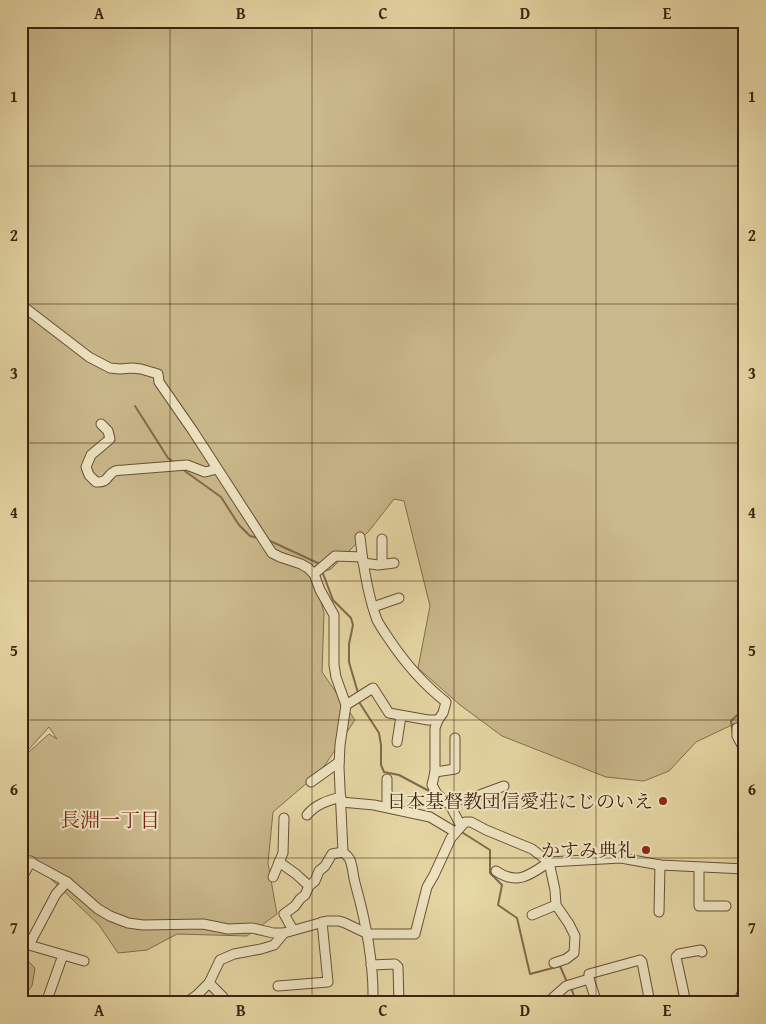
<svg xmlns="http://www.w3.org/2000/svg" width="766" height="1024" font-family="'Gentium Book Plus','Noto Serif JP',serif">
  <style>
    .green { fill: #cab98c; stroke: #846e4e }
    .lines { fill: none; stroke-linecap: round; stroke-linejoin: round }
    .stream { stroke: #816a4c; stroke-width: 2 }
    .street-casing { stroke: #695036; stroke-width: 11 }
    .street { stroke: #efe6c4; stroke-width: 9 }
    .grid { fill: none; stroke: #3f2211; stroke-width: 1; stroke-opacity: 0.55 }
    .poi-dot { fill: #8f2418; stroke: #efe6c4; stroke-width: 2 }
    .labels { text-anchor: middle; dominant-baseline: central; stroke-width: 4; stroke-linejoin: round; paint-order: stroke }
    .poi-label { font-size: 19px; fill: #3f2211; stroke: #efe6c4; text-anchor: end }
    .neighbourhood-label { font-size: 20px; fill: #7a1f14; stroke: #efe6c4 }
    .neatline { fill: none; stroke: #3f2211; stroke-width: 2 }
    .grid-label { font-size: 16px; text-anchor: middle; font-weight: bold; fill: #3f2211 }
  </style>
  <rect width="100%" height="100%" fill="#e6d8a5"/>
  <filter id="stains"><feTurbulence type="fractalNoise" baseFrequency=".004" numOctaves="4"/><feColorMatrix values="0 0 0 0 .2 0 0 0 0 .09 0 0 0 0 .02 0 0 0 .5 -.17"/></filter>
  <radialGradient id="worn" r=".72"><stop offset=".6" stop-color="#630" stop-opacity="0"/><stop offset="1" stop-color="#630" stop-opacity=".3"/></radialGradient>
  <g class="green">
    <path d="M21,21H745V723L734,724L696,742L669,771L644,781L606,777L502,736L460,705L418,668L430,606L404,501L394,499L369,531L331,569L314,575L324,613L322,672L355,720L321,771L273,812L268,863L277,914L247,936L177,934L147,950L118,953L99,925L21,850V759L49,734L57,739L49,727L21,758Z"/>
    <path d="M21,960H27L35,968L32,986L22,999H21Z"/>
  </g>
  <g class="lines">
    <g class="stream">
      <path d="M135,406L168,458L175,463"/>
      <path d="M182,469L221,497L239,525L250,536L258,538"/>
      <path d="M268,540L320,564"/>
      <path d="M322,571L333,600L351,618L353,625L349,644V662L358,693"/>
      <path d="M359,700V702L379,733L381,745V765L384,772L399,775L431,792"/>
      <path d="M733,735L731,721L745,708"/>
      <path d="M740,751L745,761"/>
      <path d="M745,783L743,818L739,845L745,856"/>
      <path d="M460,831L490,850V873L502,885L498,905L517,918L530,974L560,966L567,982"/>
      <path d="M571,988L577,1003"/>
    </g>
    <g class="street-casing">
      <g id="street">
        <path d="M21,297L22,303L24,307L89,357L110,368L120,369L132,368L141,369L158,374L159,382L193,431L272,553L280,557L301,564L308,568L314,574L320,590L334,615V665L336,677L346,705L340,745L339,767L343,852C345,854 349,857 350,860C353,867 353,876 355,883C366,922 374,962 373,1003"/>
        <path d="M101,424L108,431L110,439L91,455L86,467L89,475L96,482C109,483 106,475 115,471C118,470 121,470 124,470L187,465L205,472L217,469"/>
        <path d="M360,537C363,565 367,593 377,620C380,626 385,633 389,639C405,663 423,684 446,702L443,713L438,720L435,728V772L432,785L437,794L450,805L461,826"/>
        <path d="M363,563L378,565L394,563"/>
        <path d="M382,564V539"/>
        <path d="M314,574L335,556L362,557"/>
        <path d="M373,607L399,598"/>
        <path d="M346,705L373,688L389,713L428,720H438"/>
        <path d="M737,728V736L745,751"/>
        <path d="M397,742L401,716"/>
        <path d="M435,772L455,769V738"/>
        <path d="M311,782L339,762"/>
        <path d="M341,802L374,805L430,817L455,832"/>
        <path d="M447,802L474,797L504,786"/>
        <path d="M387,807V779"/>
        <path d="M307,815C316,804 327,801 341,797"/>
        <path d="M21,857L67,882L98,909L110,916L128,923L143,925L203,924L228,929L252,928L273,933H284"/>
        <path d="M279,862L296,874L309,886"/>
        <path d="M699,868V906H726"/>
        <path d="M496,871C518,886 531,874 549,862L555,890L556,905L569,924L575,936L574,953L566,959L554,963"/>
        <path d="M273,877L283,853L284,818"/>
        <path d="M21,879L31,861"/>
        <path d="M67,882L56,894L29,945L84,961"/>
        <path d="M745,902V921"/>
        <path d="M659,912L660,865"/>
        <path d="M532,915L556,905"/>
        <path d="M293,930L284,914L295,906L300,899L305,895L309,886L315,881L319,871L325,866L332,854L343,852"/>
        <path d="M371,965L395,964L398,967L399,1003"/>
        <path d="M209,983L223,997L226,1003"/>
        <path d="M278,986L328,982L322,922"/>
        <path d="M47,1000L63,955"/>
        <path d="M186,1003L197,995L209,983L220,960L234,954L261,949L274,945L284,933L327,921H339L345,923L368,934H415L427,887L434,875L451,838L465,822H471L486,830L532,849L549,862L621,858L660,865L745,869"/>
        <path d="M547,1003L566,986L589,979"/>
        <path d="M597,1003L589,979V974L640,960L642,962L650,1003"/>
        <path d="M686,1003L676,957L679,954L701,950L702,952"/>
        <path d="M738,1003L745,986"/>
      </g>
    </g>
    <use href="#street" class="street"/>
  </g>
  <path class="grid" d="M170,21V1003M312,21V1003M454,21V1003M596,21V1003M21,166H745M21,304H745M21,443H745M21,581H745M21,720H745M21,858H745"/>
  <g class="poi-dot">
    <circle cx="663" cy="801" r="5"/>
    <circle cx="646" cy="850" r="5"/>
  </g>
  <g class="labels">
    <g class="poi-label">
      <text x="653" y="801">日本基督教団信愛荘にじのいえ</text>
      <text x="636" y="850">かすみ典礼</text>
    </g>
    <g class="neighbourhood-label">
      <text x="110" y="819">長淵一丁目</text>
    </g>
  </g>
  <rect width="766" height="1024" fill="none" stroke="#e6d8a5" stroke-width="55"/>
  <rect x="28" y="28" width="710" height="968" class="neatline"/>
  <g class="grid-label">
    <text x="99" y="19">A</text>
    <text x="241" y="19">B</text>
    <text x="383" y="19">C</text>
    <text x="525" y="19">D</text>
    <text x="667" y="19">E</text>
    <text x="14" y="102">1</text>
    <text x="752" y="102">1</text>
    <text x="14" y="241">2</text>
    <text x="752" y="241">2</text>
    <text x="14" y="379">3</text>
    <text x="752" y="379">3</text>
    <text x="14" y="518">4</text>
    <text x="752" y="518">4</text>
    <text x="14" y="656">5</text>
    <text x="752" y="656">5</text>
    <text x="14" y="795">6</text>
    <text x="752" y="795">6</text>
    <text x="14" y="933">7</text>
    <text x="752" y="933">7</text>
    <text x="99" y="1016">A</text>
    <text x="241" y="1016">B</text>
    <text x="383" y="1016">C</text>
    <text x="525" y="1016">D</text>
    <text x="667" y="1016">E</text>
  </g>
  <rect width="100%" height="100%" filter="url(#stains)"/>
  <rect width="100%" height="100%" fill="url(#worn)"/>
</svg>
